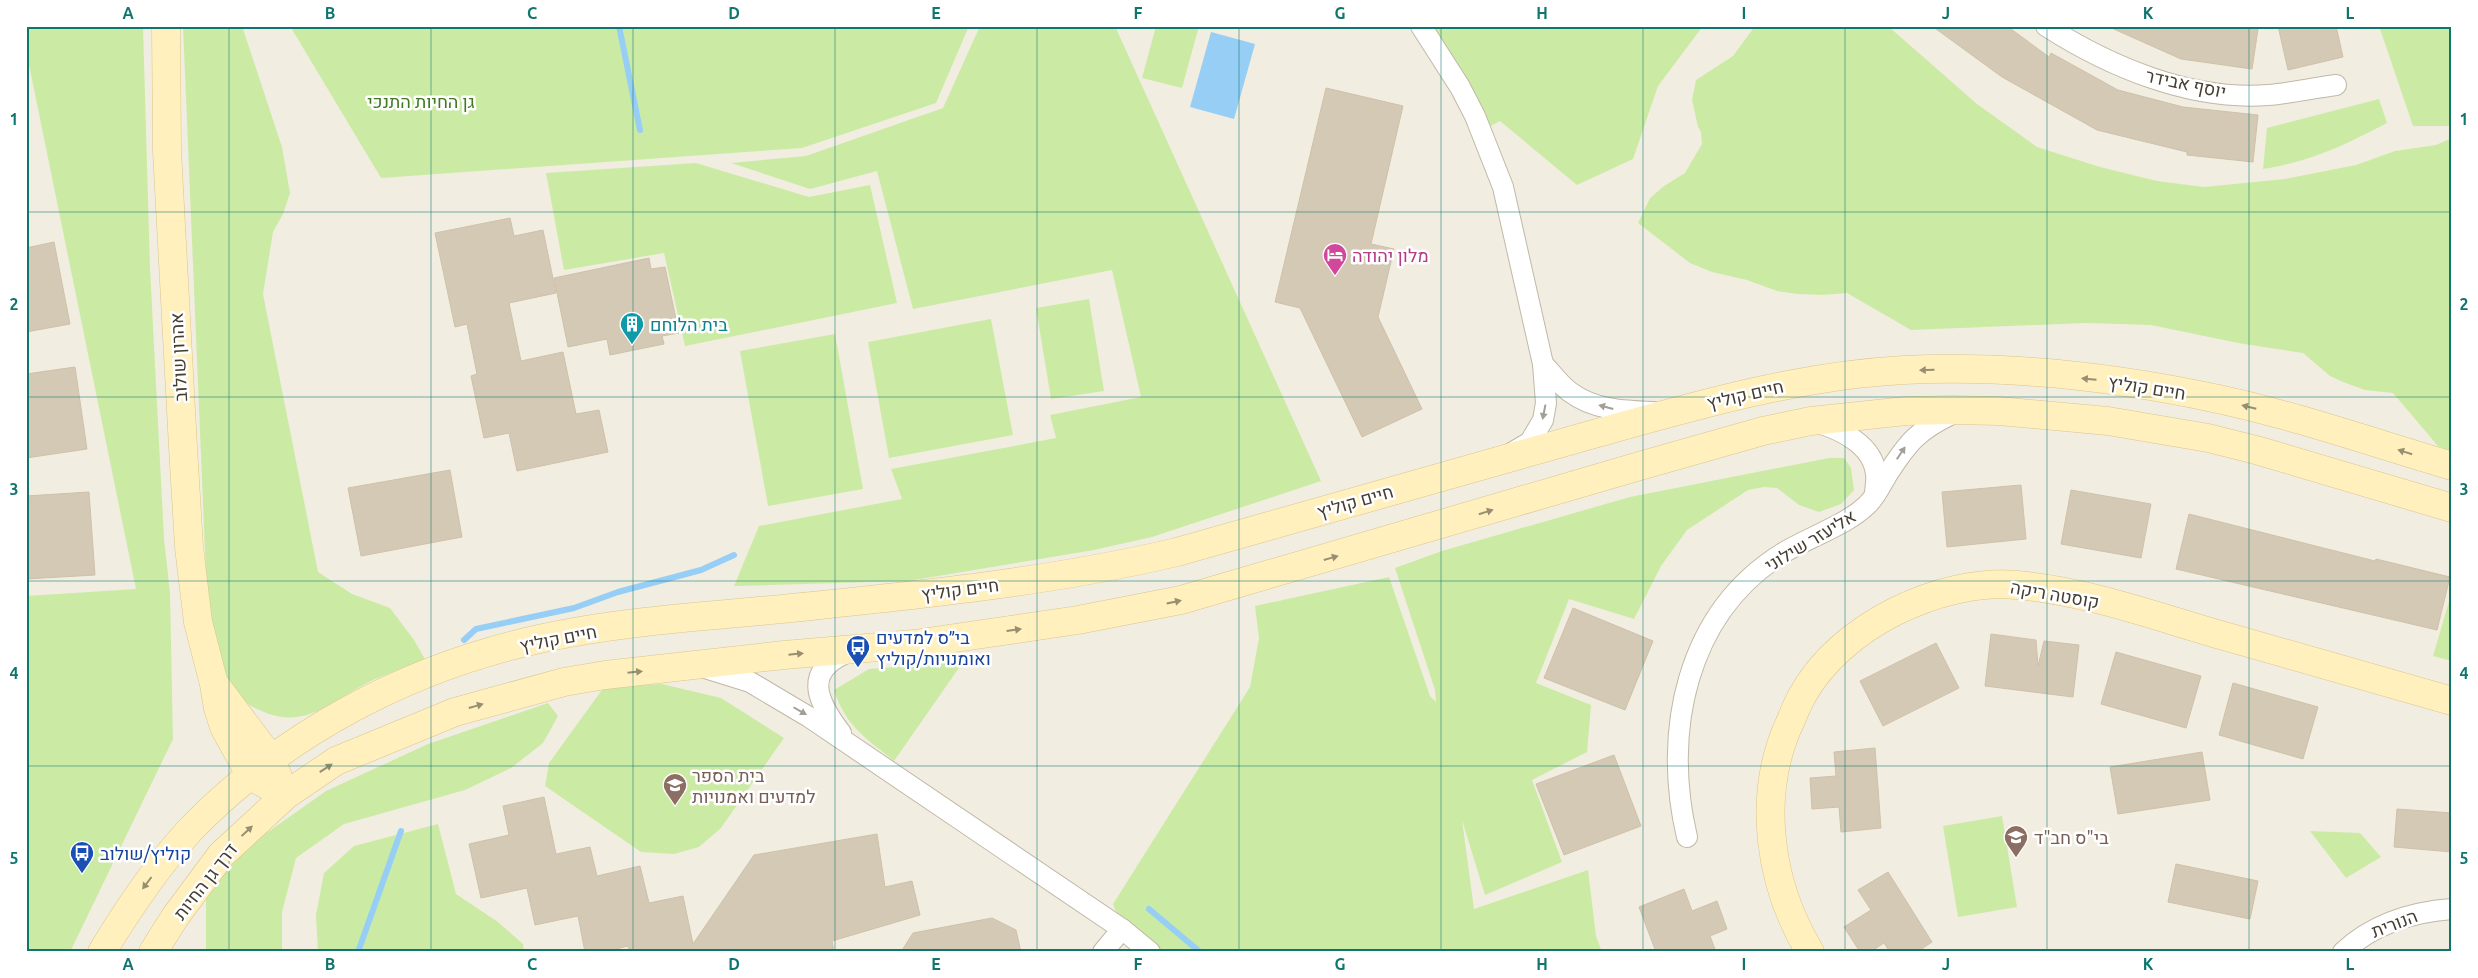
<svg xmlns="http://www.w3.org/2000/svg" width="2478" height="978" font-family="Ubuntu,Heebo,sans-serif">
  <style>
    .green { fill: #cbeba5 }
    .water { fill: #96cef6 }
    .lines { fill: none; stroke-linecap: round; stroke-linejoin: round }
    .stream { stroke: #96cef6; stroke-width: 6 }
    .building { fill: #d4c9b5; stroke: #d0c1a8 }
    .street-casing { stroke: #c1b8a6; stroke-width: 22 }
    .secondary-casing { stroke: #d9c68e; stroke-width: 29 }
    .street { stroke: #fff; stroke-width: 20 }
    .secondary { stroke: #fff0be; stroke-width: 28 }
    .oneway { fill: #988e70 }
    .oneway2 { fill: #a29e98 }
    .grid { fill: none; stroke: #0f766e; stroke-width: 1; stroke-opacity: 0.55 }
    .labels { text-anchor: middle; dominant-baseline: central; stroke-width: 5; stroke-linejoin: round; paint-order: stroke }
    .street-label { font-size: 18px; fill: #443d31; stroke: #fff }
    .park-label { font-size: 18px; fill: #417921; stroke: #fff }
    .hotel-label { font-size: 18px; fill: #b23c85; stroke: #fff; text-anchor: start }
    .culture-label { font-size: 18px; fill: #0d838f; stroke: #fff; text-anchor: start }
    .transit-label { font-size: 18px; fill: #164399; stroke: #fff; text-anchor: start }
    .education-label { font-size: 18px; fill: #785e54; stroke: #fff; text-anchor: start }
    .neatline { fill: none; stroke: #0f766e; stroke-width: 2 }
    .grid-label { font-size: 16px; text-anchor: middle; font-weight: bold; fill: #0f766e }
  </style>
  <rect width="100%" height="100%" fill="#f2ede1"/>
  <g class="green">
    <path d="M26,26H143L150,268L164,539L170,593L173,739L70,952H26V596L136,589L26,50Z"/>
    <path d="M183,26H242L282,147L290,193L283,214L273,232L263,294L318,572L352,594L390,608L414,640L426,661C407,668 387,673 369,682C327,703 304,733 255,708C243,702 228,688 223,676C210,648 210,606 206,575Z"/>
    <path d="M290,26H969L936,103L802,148L381,178Z"/>
    <path d="M980,26H1115L1321,481L1152,537L1094,550L908,581L734,586L759,526L902,499L891,469L1056,438L1050,415L1141,397L1112,270L913,309L877,171L810,189L731,163L806,156L943,108Z"/>
    <path d="M1156,26H1199L1182,88L1142,78Z"/>
    <path d="M1421,26H1703L1658,86L1633,159L1577,185L1500,121L1487,128Z"/>
    <path d="M1755,26H1888L1977,104L2037,147L2100,167L2157,181L2204,187L2285,179L2356,165L2395,151L2436,145L2452,138V453L2438,446L2393,393L2365,390L2343,382L2330,376L2303,353L2238,343L2151,325L2087,323L1911,330L1847,293L1822,295L1798,294L1777,291L1747,280L1712,272L1690,263L1638,223L1650,198L1664,186L1685,173L1702,144L1701,132L1698,127L1692,100L1696,80L1733,56Z"/>
    <path d="M2379,26H2452V126H2413Z"/>
    <path d="M2379,99L2387,123C2343,146 2312,161 2263,169L2267,128Z"/>
    <path d="M696,163L809,197L870,185L897,303L685,346L664,253L564,270L546,173Z"/>
    <path d="M1089,299L1104,391L1051,399L1036,308Z"/>
    <path d="M991,319L1013,435L889,458L868,342Z"/>
    <path d="M835,334L863,489L768,506L740,351Z"/>
    <path d="M1829,458H1844L1851,468L1854,490L1841,504L1819,512L1799,505L1777,488L1764,487L1748,490L1687,530L1661,566L1634,619L1569,599L1536,683L1591,705L1587,752L1532,780L1562,862L1485,895L1462,820L1474,909L1588,870L1596,936L1602,952H1151L1122,929L1113,904L1250,687L1259,638L1255,606L1389,577L1430,696L1436,702L1435,690L1395,568L1442,551L1630,497Z"/>
    <path d="M2452,591V661L2433,656Z"/>
    <path d="M963,662L894,761C866,738 846,727 834,690L869,669Z"/>
    <path d="M662,684L721,698L784,738L721,828L699,847L674,854L641,852L545,786L549,763L604,687Z"/>
    <path d="M548,703L558,716L543,743L511,768L465,790L344,824L296,858L282,912V952H206V893L241,851L326,791L428,744Z"/>
    <path d="M2002,816L2017,907L1958,917L1943,826Z"/>
    <path d="M438,824L456,894L498,922L523,944L524,952H318L316,915L324,873L354,846Z"/>
    <path d="M2310,831L2360,833L2381,857L2346,878Z"/>
  </g>
  <path class="water" d="M1211,32L1255,44L1234,119L1190,107Z"/>
  <g class="lines">
    <g class="stream">
      <path d="M619,26L640,130"/>
      <path d="M464,640L476,629L574,608L618,592L701,570L734,555"/>
      <path d="M1149,909L1200,952"/>
      <path d="M358,952L401,831"/>
    </g>
  </g>
  <g class="building">
    <path d="M1932,26H2007L2049,57L2051,53L2118,90L2183,107L2258,115L2253,162L2187,155V152L2097,130L2002,77Z"/>
    <path d="M2107,26H2240L2258,29L2252,69L2181,59Z"/>
    <path d="M2278,26H2336L2343,57L2288,70Z"/>
    <path d="M1326,88L1403,106L1371,244L1394,249L1378,317L1422,409L1362,437L1300,308L1275,302Z"/>
    <path d="M510,218L514,236L543,230L556,293L509,303L521,361L563,352L576,414L599,410L608,452L517,471L509,433L484,438L471,376L477,374L467,324L455,327L435,233Z"/>
    <path d="M54,242L70,324L26,332V248Z"/>
    <path d="M649,258L651,269L665,267L679,333L662,336L664,344L610,355L607,339L568,347L554,278Z"/>
    <path d="M75,367L87,449L26,458V374Z"/>
    <path d="M450,470L462,537L361,556L348,488Z"/>
    <path d="M2021,485L2026,539L1947,547L1942,492Z"/>
    <path d="M2071,490L2151,504L2141,558L2061,544Z"/>
    <path d="M89,492L95,575L26,579V496Z"/>
    <path d="M2189,514L2375,561L2376,559L2450,577L2437,630L2176,569Z"/>
    <path d="M1573,608L1653,641L1625,710L1544,678Z"/>
    <path d="M1991,634L2036,640L2038,666L2044,641L2079,645L2073,697L1985,686Z"/>
    <path d="M1936,643L1959,688L1883,726L1860,681Z"/>
    <path d="M2116,652L2201,676L2186,728L2101,704Z"/>
    <path d="M2233,683L2318,707L2303,759L2219,735Z"/>
    <path d="M1875,748L1881,828L1841,832L1839,807L1812,809L1810,778L1836,776L1834,752Z"/>
    <path d="M2202,752L2210,800L2118,814L2110,767Z"/>
    <path d="M1614,755L1641,826L1564,855L1536,784Z"/>
    <path d="M544,797L556,854L590,847L597,876L640,866L649,903L683,896L693,944L754,855L877,834L885,887L912,881L920,915L832,941L834,952H629L628,946L604,952H585L578,916L535,925L527,888L481,898L469,844L509,835L503,806Z"/>
    <path d="M2397,809L2452,813V852L2394,847Z"/>
    <path d="M2176,864L2258,881L2250,919L2168,902Z"/>
    <path d="M1888,872L1932,942L1917,952H1890L1884,943L1870,952H1860L1844,927L1871,910L1858,890Z"/>
    <path d="M1684,889L1692,911L1717,901L1727,929L1710,936L1716,952H1656L1639,907Z"/>
    <path d="M992,918L1016,930L1021,952H901L913,933Z"/>
  </g>
  <g class="lines">
    <g class="street-casing">
      <g id="street">
        <path d="M1421,26L1460,87L1475,116L1503,187L1543,364L1546,403L1543,420L1530,442L1513,452"/>
        <path d="M2046,26C2110,67 2191,101 2268,95C2291,93 2313,88 2336,85"/>
        <path d="M1543,364C1552,373 1560,385 1570,392C1594,410 1624,411 1653,412"/>
        <path d="M1815,422C1840,429 1874,445 1876,475C1877,481 1875,488 1875,494"/>
        <path d="M705,668L750,682L809,717L1122,929L1150,952"/>
        <path d="M841,733C816,700 802,670 851,651"/>
        <path d="M1687,837C1662,732 1686,613 1783,553C1809,537 1847,525 1868,504C1876,496 1881,485 1887,475C1908,442 1918,430 1954,413"/>
        <path d="M1103,952L1122,929"/>
        <path d="M2343,952C2373,924 2411,912 2452,909"/>
      </g>
    </g>
    <g class="secondary-casing">
      <g id="secondary">
        <path d="M166,26L167,151L183,447L189,547L198,622L214,684L218,708L224,727L251,776L267,785"/>
        <path d="M217,687L271,759L278,777"/>
        <path d="M102,952C128,909 156,867 190,830C284,733 408,668 539,639C625,620 715,616 802,607C928,594 1054,581 1177,552C1310,515 1443,476 1576,439C1684,409 1792,376 1904,370C2008,365 2116,377 2218,399C2297,416 2374,443 2452,466"/>
        <path d="M153,952L175,917L221,855L286,795L336,761L455,712L564,682L605,675L784,655L914,644L1078,620L1181,600L1643,465L1763,431L1811,421L1906,411L1952,410L1999,411L2108,421L2208,438L2256,450L2452,508"/>
        <path d="M1810,952C1769,884 1756,796 1790,722C1794,714 1797,704 1802,696C1840,626 1940,578 2017,585C2085,591 2152,615 2217,634C2295,656 2373,679 2452,701"/>
      </g>
    </g>
    <use href="#street" class="street"/>
    <use href="#secondary" class="secondary"/>
  </g>
  <defs><path id="oneway-solid" d="M-6-.8H1V-3.2L6.5 0L1 3.2V.8H-6Z" transform="scale(1.25)"/></defs>
  <g class="oneway">
    <use href="#oneway-solid" transform="translate(1927 370) rotate(179)"/>
    <use href="#oneway-solid" transform="translate(2089 379) rotate(-175)"/>
    <use href="#oneway-solid" transform="translate(2249 407) rotate(-166)"/>
    <use href="#oneway-solid" transform="translate(2405 452) rotate(-163)"/>
    <use href="#oneway-solid" transform="translate(1486 512) rotate(-17)"/>
    <use href="#oneway-solid" transform="translate(1331 558) rotate(-16)"/>
    <use href="#oneway-solid" transform="translate(1174 602) rotate(-12)"/>
    <use href="#oneway-solid" transform="translate(1014 630) rotate(-8)"/>
    <use href="#oneway-solid" transform="translate(796 654) rotate(-6)"/>
    <use href="#oneway-solid" transform="translate(635 672) rotate(-6)"/>
    <use href="#oneway-solid" transform="translate(476 706) rotate(-16)"/>
    <use href="#oneway-solid" transform="translate(326 768) rotate(-33)"/>
    <use href="#oneway-solid" transform="translate(247 831) rotate(-43)"/>
    <use href="#oneway-solid" transform="translate(147 883) rotate(127)"/>
  </g>
  <g class="oneway2">
    <use href="#oneway-solid" transform="translate(1606 407) rotate(-165)"/>
    <use href="#oneway-solid" transform="translate(1544 412) rotate(101)"/>
    <use href="#oneway-solid" transform="translate(1901 453) rotate(-56)"/>
    <use href="#oneway-solid" transform="translate(800 711) rotate(30)"/>
  </g>
  <path class="grid" d="M229,26V952M431,26V952M633,26V952M835,26V952M1037,26V952M1239,26V952M1441,26V952M1643,26V952M1845,26V952M2047,26V952M2249,26V952M26,212H2452M26,397H2452M26,581H2452M26,766H2452"/>
  <defs>
    <g id="hotel-pin" transform="scale(1.25)"><path d="M0 17L-7.5 6A9.5 9.5 0 1 1 7.5 6Z" fill="#d1479c" stroke="#fff"/><path d="M-6-4.5h1.5V1H6V5H4.5V3h-9V5H-6ZM-4 0a1.8 1.8 0 1 1 3.6 0ZM.5 0V-2.5h3Q6-2.5 6 0Z" fill="#fff"/></g>
    <g id="building-pin" transform="scale(1.25)"><path d="M0 17L-7.5 6A9.5 9.5 0 1 1 7.5 6Z" fill="#0f9aa8" stroke="#fff"/><path d="M-4-6H4V6H1V3H-1V6H-4ZM-2.5-4.3h1.7v1.8h-1.7ZM.8-4.3h1.7v1.8H.8ZM-2.5-1h1.7V.8h-1.7ZM.8-1h1.7V.8H.8Z" fill="#fff"/></g>
    <g id="bus-pin" transform="scale(1.25)"><path d="M0 17L-7.5 6A9.5 9.5 0 1 1 7.5 6Z" fill="#1a4fb4" stroke="#fff"/><path d="M-5-6H5V4H4V6H2V4H-2V6H-4V4H-5ZM-3.5-4V0h7V-4ZM-3.5 1.2v1.5H-2V1.2ZM2 1.2v1.5H3.5V1.2Z" fill="#fff"/></g>
    <g id="school-pin" transform="scale(1.25)"><path d="M0 17L-7.5 6A9.5 9.5 0 1 1 7.5 6Z" fill="#8d6e63" stroke="#fff"/><path d="M0-5L7-2L0 1L-7-2ZM-4 1L0 2.5L4 1V4Q0 6-4 4Z" fill="#fff"/></g>
  </defs>
  <g fill-rule="evenodd">
    <use href="#hotel-pin" x="1335" y="255"/>
    <use href="#building-pin" x="632" y="324"/>
    <use href="#bus-pin" x="858" y="647"/>
    <use href="#school-pin" x="675" y="785"/>
    <use href="#school-pin" x="2016" y="837"/>
    <use href="#bus-pin" x="82" y="853"/>
  </g>
  <g class="labels">
    <g class="street-label">
      <text transform="translate(2186 83) rotate(12)">יוסף אבידר</text>
      <text transform="translate(178 357) rotate(-93)">אהרון שולוב</text>
      <text transform="translate(2147 387) rotate(9)">חיים קוליץ</text>
      <text transform="translate(1745 394) rotate(-13)">חיים קוליץ</text>
      <text transform="translate(1355 501) rotate(-16)">חיים קוליץ</text>
      <text transform="translate(1810 540) rotate(-31)">אליעזר שילוני</text>
      <text transform="translate(960 589) rotate(-7)">חיים קוליץ</text>
      <text transform="translate(2055 594) rotate(10)">קוסטה ריקה</text>
      <text transform="translate(558 638) rotate(-11)">חיים קוליץ</text>
      <text transform="translate(205 881) rotate(-52)">דרך גן החיות</text>
      <text transform="translate(2394 923) rotate(-21)">הנורית</text>
    </g>
    <g class="park-label">
      <text x="421" y="101">גן החיות התנכי</text>
    </g>
    <g class="hotel-label">
      <text x="1352" y="255">מלון יהודה</text>
    </g>
    <g class="culture-label">
      <text x="650" y="324">בית הלוחם</text>
    </g>
    <g class="transit-label">
      <text x="876" y="637">בי״ס למדעים<tspan x="876" dy="21">ואומנויות/קוליץ</tspan></text>
      <text x="100" y="853">קוליץ/שולוב</text>
    </g>
    <g class="education-label">
      <text x="692" y="775">בית הספר<tspan x="692" dy="21">למדעים ואמנויות</tspan></text>
      <text x="2034" y="837">בי"ס חב"ד</text>
    </g>
  </g>
  <rect width="2478" height="978" fill="none" stroke="#ffffff" stroke-width="55"/>
  <rect x="28" y="28" width="2422" height="922" class="neatline"/>
  <g class="grid-label">
    <text x="128" y="19">A</text>
    <text x="330" y="19">B</text>
    <text x="532" y="19">C</text>
    <text x="734" y="19">D</text>
    <text x="936" y="19">E</text>
    <text x="1138" y="19">F</text>
    <text x="1340" y="19">G</text>
    <text x="1542" y="19">H</text>
    <text x="1744" y="19">I</text>
    <text x="1946" y="19">J</text>
    <text x="2148" y="19">K</text>
    <text x="2350" y="19">L</text>
    <text x="14" y="125">1</text>
    <text x="2464" y="125">1</text>
    <text x="14" y="310">2</text>
    <text x="2464" y="310">2</text>
    <text x="14" y="495">3</text>
    <text x="2464" y="495">3</text>
    <text x="14" y="679">4</text>
    <text x="2464" y="679">4</text>
    <text x="14" y="864">5</text>
    <text x="2464" y="864">5</text>
    <text x="128" y="970">A</text>
    <text x="330" y="970">B</text>
    <text x="532" y="970">C</text>
    <text x="734" y="970">D</text>
    <text x="936" y="970">E</text>
    <text x="1138" y="970">F</text>
    <text x="1340" y="970">G</text>
    <text x="1542" y="970">H</text>
    <text x="1744" y="970">I</text>
    <text x="1946" y="970">J</text>
    <text x="2148" y="970">K</text>
    <text x="2350" y="970">L</text>
  </g>
</svg>
